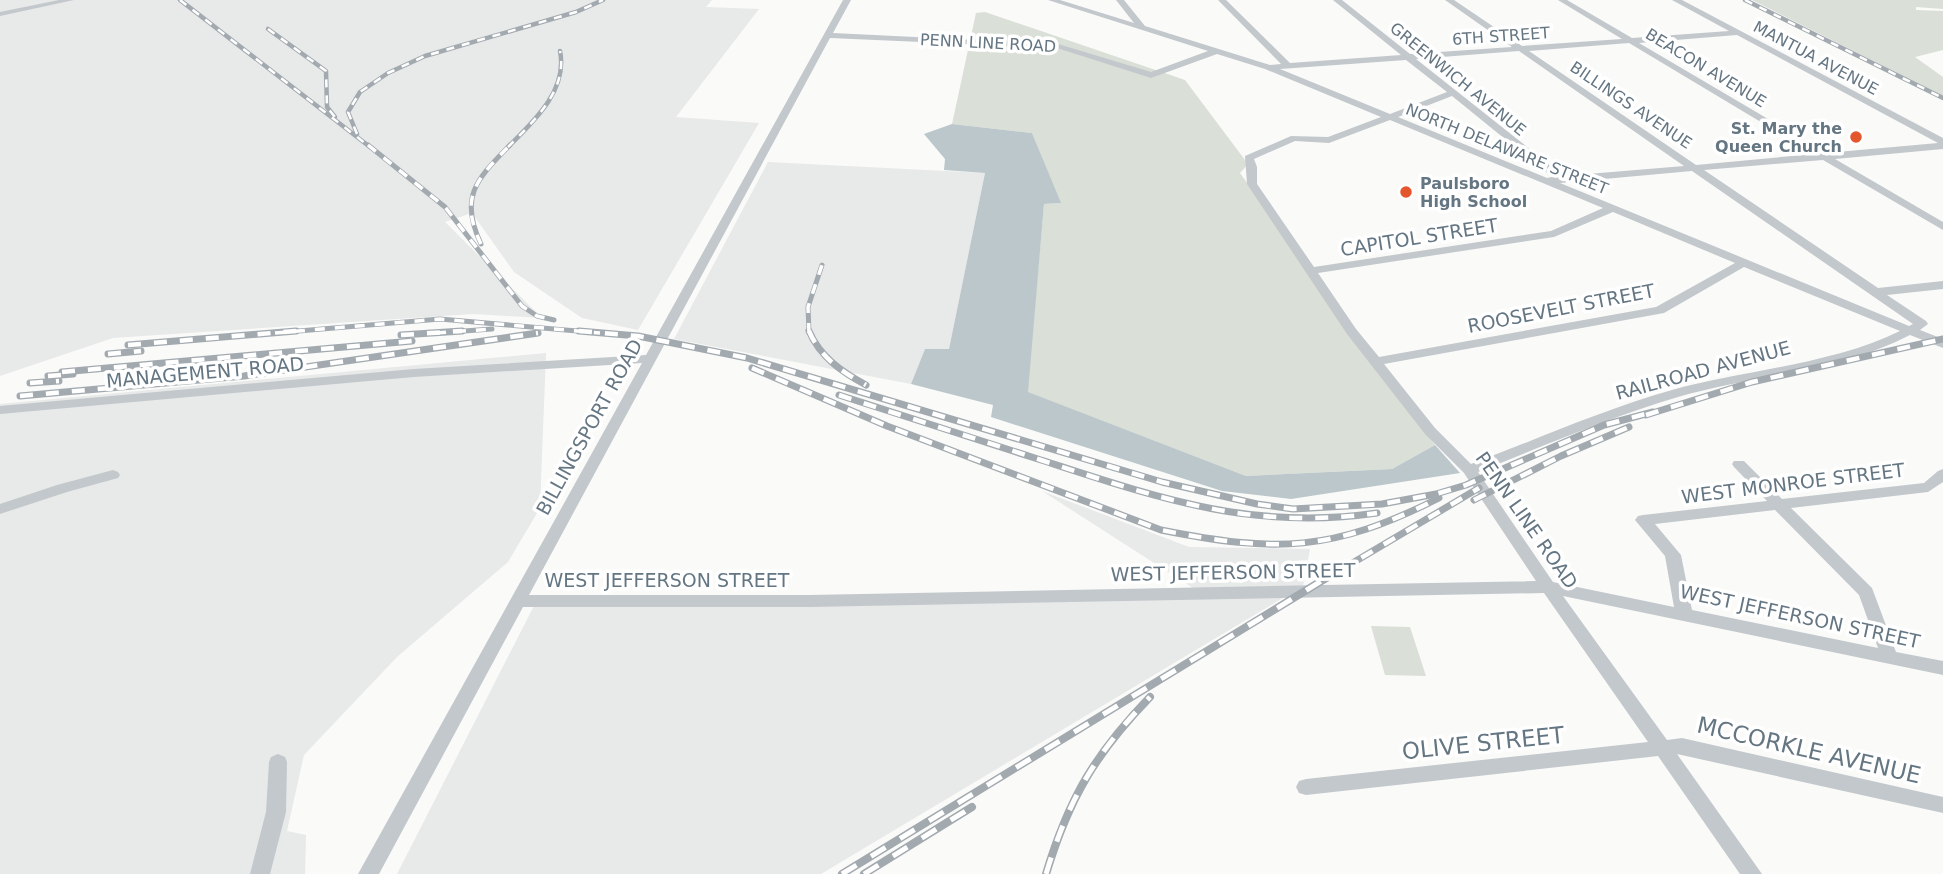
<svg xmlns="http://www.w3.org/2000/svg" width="1943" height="874" font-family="'DejaVu Sans',sans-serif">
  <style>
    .built { fill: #e8e9e9 }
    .green { fill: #dadfd7 }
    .water { fill: #bbc7cb }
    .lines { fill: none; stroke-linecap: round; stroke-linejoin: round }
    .minor { fill: #c3c8cc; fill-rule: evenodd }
    .rail-far3-casing { stroke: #a2aab0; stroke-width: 4.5 }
    .rail-far2-casing { stroke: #a2aab0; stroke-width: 5 }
    .rail-far1-casing { stroke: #a2aab0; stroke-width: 7 }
    .rail-casing { stroke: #a2aab0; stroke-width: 8 }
    .rail-far3 { stroke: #fff; stroke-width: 2.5; stroke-dasharray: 8; stroke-linecap: butt }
    .rail-far2 { stroke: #fff; stroke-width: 3.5; stroke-dasharray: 10; stroke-linecap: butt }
    .rail-far1 { stroke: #fff; stroke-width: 4.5; stroke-dasharray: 13; stroke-linecap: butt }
    .rail { stroke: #fff; stroke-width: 5; stroke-dasharray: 17; stroke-linecap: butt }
    .poi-dot { fill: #e4572e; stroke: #fff; stroke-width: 2.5 }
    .labels { text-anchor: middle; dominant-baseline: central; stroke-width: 7; stroke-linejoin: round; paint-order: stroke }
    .far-street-label { font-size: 16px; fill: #657683; stroke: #fff }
    .far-poi-label { font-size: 16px; font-weight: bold; fill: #657683; stroke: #fff; text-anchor: end }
    .street-label { font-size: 19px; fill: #657683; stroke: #fff }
    .near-street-label { font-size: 23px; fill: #657683; stroke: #fff }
  </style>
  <rect width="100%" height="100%" fill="#fafaf8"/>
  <g class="built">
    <path d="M0,0H712L706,7L759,9L676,117L759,123L638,330L582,318L514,272L472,213L445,222L542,318L473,314L113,338L0,376Z"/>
    <path d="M768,162L985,173L949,349H925L911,384L674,339Z"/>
    <path d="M546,353L540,508L508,562L397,657L304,755L287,831L306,835L305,874H0V404Z"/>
    <path d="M1042,491L1189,547L1310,549L1303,586L821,874H397L538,598L915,595L1193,588Z"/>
  </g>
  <g class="green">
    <path d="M1752,0H1943V9L1916,7V10L1943,11V50L1915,57L1943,77V96Z"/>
    <path d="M985,12L1185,80L1248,164L1240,173L1435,445L1392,469L1246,476L1027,392L1044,204L1060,203L1032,133L952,124L976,13Z"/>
    <path d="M1371,626L1410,627L1426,676L1385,675Z"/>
  </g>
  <path class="water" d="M952,124L1032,133L1061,203L1044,204L1028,392L1246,476L1392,469L1435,445L1460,473L1291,499L1222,491L991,417L993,405L911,384L925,349H949L985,173L944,170L945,159L924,134Z"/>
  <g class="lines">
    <g class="minor">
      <path d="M59,0H74L0,16V12Z"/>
      <path d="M843,0H851L833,33L1058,44L1151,72L1208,51L1048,0H1060L1134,23L1116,0H1124L1145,26L1270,65L1281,64L1218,0H1226L1290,63L1401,55L1333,0H1342L1410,54L1512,47L1445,0H1454L1522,46L1622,39L1558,0H1567L1632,38L1729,31L1672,0H1682L1943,138V149L1835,159L1943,222V230L1823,160L1704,170L1878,288L1943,281V289L1887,295L1926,321L1928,324L1920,330L1943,339V348L1910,335C1839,372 1754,375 1678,397C1610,417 1544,446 1478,472L1553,582L1674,607L1665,556L1635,520L1638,516L1643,515L1767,501L1734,467L1732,464L1734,461H1744L1782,499L1924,483L1938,471L1943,469V482L1928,492L1791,508L1872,588L1896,652L1943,661V675L1563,596L1667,740L1682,738L1943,797V813L1677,754L1762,874H1740L1658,756L1306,795L1299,793L1296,787L1299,781L1306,779L1648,742L1544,593L809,607H523L379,874H358L642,363L414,377L0,414V406L414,369L646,355ZM1737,35L1938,143L1826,153L1639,43ZM830,38L1057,48L1151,78L1217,54L1265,69L1381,117L1328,137L1291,136L1245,156L1247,184L1347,334L1425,434L1464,473L1536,581L809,595H529ZM1629,43L1814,154L1696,165L1529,51ZM1519,51L1684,166L1564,176L1416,59ZM1406,60L1447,92L1390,114L1280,69ZM1452,96L1552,177L1547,178L1398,117ZM1390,120L1603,208L1551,231L1314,267L1257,184V167L1254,159L1295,141L1329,143ZM1692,171L1913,324L1909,326L1560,183ZM1613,212L1735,263L1656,307L1379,357L1356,329L1318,273L1554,237ZM1744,267L1900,331C1834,364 1744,370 1672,390C1604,409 1538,439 1471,464L1435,428L1384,364L1664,313ZM1775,510L1859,595L1878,648L1692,610L1681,555L1655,524Z"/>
      <path d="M113,470L118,472L120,475L118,478L67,492L0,514V504L57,485Z"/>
      <path d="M278,754L285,757L287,762L286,812L270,874H250L266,812L269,762L271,757Z"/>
    </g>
    <g class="rail-far3-casing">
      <g id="rail-far3">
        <path d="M180,0L370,147"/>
        <path d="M1745,0L1943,98"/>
        <path d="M268,29L326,71L327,107L335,117"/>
        <path d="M357,134L348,112L360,92L388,73L425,56L576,12L603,0"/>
        <path d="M508,147C534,121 568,90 560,51"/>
      </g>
    </g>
    <g class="rail-far2-casing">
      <g id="rail-far2">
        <path d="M368,145L445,207L522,306L537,316L554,320"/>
        <path d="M481,244C458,196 478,178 510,145"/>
        <path d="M275,333L440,319L600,333"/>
        <path d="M436,333L492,329"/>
        <path d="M809,333L808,307L822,265"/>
      </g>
    </g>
    <g class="rail-far1-casing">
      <g id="rail-far1">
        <path d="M579,331L638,336L747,358L1162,482L1257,504L1293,509L1382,504L1436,494L1466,485L1604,425L1653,412"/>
        <path d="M809,331C820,357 842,372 866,385"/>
        <path d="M401,335L462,331"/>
        <path d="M128,345L296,331"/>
        <path d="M108,354L141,351"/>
        <path d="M752,368L887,426L1161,530C1277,553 1332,552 1439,498"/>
        <path d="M62,372L412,341"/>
        <path d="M48,376L73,374"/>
        <path d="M30,383L59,381"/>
        <path d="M839,395C906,417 974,438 1041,460C1158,498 1252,531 1377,513"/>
        <path d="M20,396L244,376L538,333"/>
        <path d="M1646,415L1752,382L1943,339"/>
        <path d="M1474,500L1561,456L1629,427"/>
        <path d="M1339,571L1479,488"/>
      </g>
    </g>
    <g class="rail-casing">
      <g id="rail">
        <path d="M842,874L1341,569"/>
        <path d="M864,874L972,807"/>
        <path d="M1046,874C1069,798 1095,754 1150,697"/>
      </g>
    </g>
    <use href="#rail-far3" class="rail-far3"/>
    <use href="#rail-far2" class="rail-far2"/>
    <use href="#rail-far1" class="rail-far1"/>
    <use href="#rail" class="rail"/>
  </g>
  <g class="poi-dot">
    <circle cx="1856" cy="137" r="7"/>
    <circle cx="1406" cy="192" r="7"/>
  </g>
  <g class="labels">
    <g class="far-street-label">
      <text transform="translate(1501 36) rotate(-4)">6TH STREET</text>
      <text transform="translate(988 43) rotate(3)">PENN LINE ROAD</text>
      <text transform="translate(1816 58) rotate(28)">MANTUA AVENUE</text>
      <text transform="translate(1706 68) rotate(31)">BEACON AVENUE</text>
      <text transform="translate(1458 79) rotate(39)">GREENWICH AVENUE</text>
      <text transform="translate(1631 105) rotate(34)">BILLINGS AVENUE</text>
      <text transform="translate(1507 149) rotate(22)">NORTH DELAWARE STREET</text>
    </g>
    <g class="far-poi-label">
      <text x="1842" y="128">St. Mary the<tspan x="1842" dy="18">Queen Church</tspan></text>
      <text x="1420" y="183" text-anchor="start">Paulsboro<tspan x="1420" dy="18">High School</tspan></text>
    </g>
    <g class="street-label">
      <text transform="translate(1419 237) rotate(-9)">CAPITOL STREET</text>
      <text transform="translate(1561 308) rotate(-11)">ROOSEVELT STREET</text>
      <text transform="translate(1703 370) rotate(-15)">RAILROAD AVENUE</text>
      <text transform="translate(205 372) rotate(-5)">MANAGEMENT ROAD</text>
      <text transform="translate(589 427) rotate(-61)">BILLINGSPORT ROAD</text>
      <text transform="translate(1793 483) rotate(-7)">WEST MONROE STREET</text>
      <text transform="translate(1527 520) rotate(55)">PENN LINE ROAD</text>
      <text transform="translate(1233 572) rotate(-1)">WEST JEFFERSON STREET</text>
      <text x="667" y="580">WEST JEFFERSON STREET</text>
      <text transform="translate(1800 616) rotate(12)">WEST JEFFERSON STREET</text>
    </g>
    <g class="near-street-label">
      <text transform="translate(1483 743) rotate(-6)">OLIVE STREET</text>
      <text transform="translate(1809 750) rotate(13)">MCCORKLE AVENUE</text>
    </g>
  </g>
</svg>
